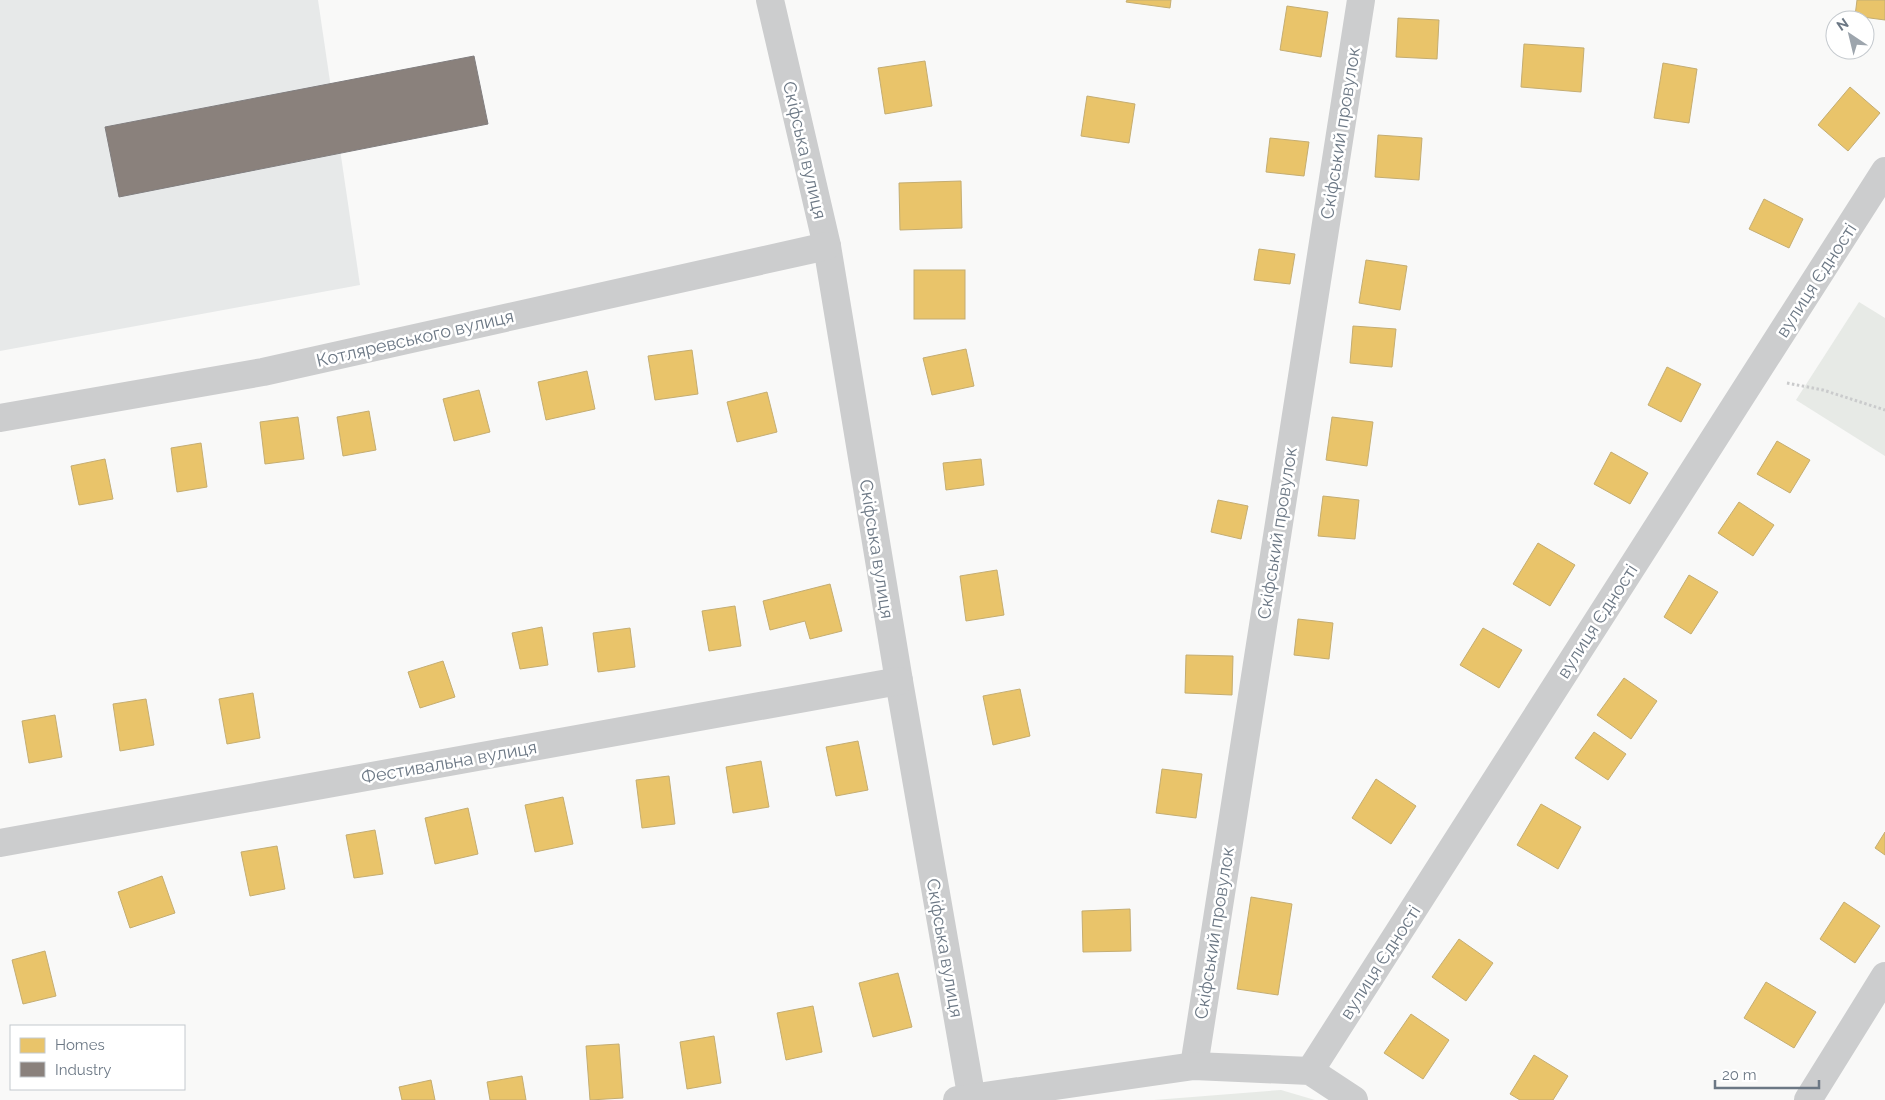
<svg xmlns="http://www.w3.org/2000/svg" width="1885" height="1100" font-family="Raleway,sans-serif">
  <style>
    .built { fill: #e7e9e9 }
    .green { fill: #e7eae6 }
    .homes { fill: #e9c46a; stroke: #c4ad72 }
    .industry { fill: #8a817c; stroke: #817e7f }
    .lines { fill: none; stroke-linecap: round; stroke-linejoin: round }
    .path { stroke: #cacbcc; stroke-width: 3; stroke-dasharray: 2.5 2.5; stroke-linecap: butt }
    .minor { stroke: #cccdce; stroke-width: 28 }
    .labels { text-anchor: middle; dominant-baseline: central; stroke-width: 5; stroke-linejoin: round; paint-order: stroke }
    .street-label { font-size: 18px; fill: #6c7885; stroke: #fff }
  </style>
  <rect width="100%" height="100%" fill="#f9f9f8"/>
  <path class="built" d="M0,0H318L360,285L0,351Z"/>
  <g class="green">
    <path d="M1859,302L1885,318V456L1796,400Z"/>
    <path d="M1281,1090L1315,1100H1154Z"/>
  </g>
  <g class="homes">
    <path d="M1127,0H1171L1170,8L1126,2Z"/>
    <path d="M1857,0H1885V20L1855,16Z"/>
    <path d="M1287,6L1328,12L1321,57L1280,50Z"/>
    <path d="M1398,18L1439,20L1437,59L1396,57Z"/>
    <path d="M1524,44L1584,48L1581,92L1521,87Z"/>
    <path d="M925,61L932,106L885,114L878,68Z"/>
    <path d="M1663,63L1697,69L1689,123L1654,118Z"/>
    <path d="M1850,87L1880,113L1848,151L1818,125Z"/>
    <path d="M1087,96L1135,104L1129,143L1081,136Z"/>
    <path d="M1378,135L1422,138L1419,180L1375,177Z"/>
    <path d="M1270,138L1309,142L1304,176L1266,172Z"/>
    <path d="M961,181L962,228L900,230L899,183Z"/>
    <path d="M1764,199L1803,219L1789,248L1749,229Z"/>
    <path d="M1259,249L1295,254L1290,284L1254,280Z"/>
    <path d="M1366,260L1407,266L1400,310L1359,303Z"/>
    <rect x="914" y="270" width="51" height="49"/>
    <path d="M1353,326L1396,329L1392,367L1350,363Z"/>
    <path d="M966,349L974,386L932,395L923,358Z"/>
    <path d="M692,350L698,394L655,400L648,356Z"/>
    <path d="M1667,367L1701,384L1681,422L1648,405Z"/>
    <path d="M587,371L595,409L546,420L538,382Z"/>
    <path d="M479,390L490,432L454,441L443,399Z"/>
    <path d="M767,392L777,432L737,442L727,402Z"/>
    <path d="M369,411L376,450L343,456L337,417Z"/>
    <path d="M298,417L304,459L265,464L260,422Z"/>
    <path d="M1332,417L1373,422L1367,466L1326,460Z"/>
    <path d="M1777,441L1810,460L1790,493L1757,474Z"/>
    <path d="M201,443L207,487L177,492L171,448Z"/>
    <path d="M1611,452L1648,473L1630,504L1594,484Z"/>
    <path d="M105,459L113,499L79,505L71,466Z"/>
    <path d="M981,459L984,485L946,490L943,463Z"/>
    <path d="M1323,496L1359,500L1355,539L1318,536Z"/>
    <path d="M1218,500L1248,506L1241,539L1211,532Z"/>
    <path d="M1739,502L1774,525L1753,556L1718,533Z"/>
    <path d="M1538,543L1575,565L1550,606L1513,584Z"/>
    <path d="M997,570L1004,615L966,621L960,576Z"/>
    <path d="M1689,575L1718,592L1691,634L1664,617Z"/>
    <path d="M830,584L842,631L810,639L805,621L770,630L763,601Z"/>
    <path d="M735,606L741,646L709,651L702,611Z"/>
    <path d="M1298,619L1333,623L1329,659L1294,655Z"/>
    <path d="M542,627L548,665L520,669L512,633Z"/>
    <path d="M630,628L635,667L598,672L593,633Z"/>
    <path d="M1483,628L1522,650L1499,688L1460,665Z"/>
    <path d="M1186,655L1233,656L1232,695L1185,693Z"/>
    <path d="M443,661L455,697L420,708L408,672Z"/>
    <path d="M1624,678L1657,701L1631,739L1597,715Z"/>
    <path d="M1020,689L1030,736L993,745L983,696Z"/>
    <path d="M253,693L260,738L227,744L219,699Z"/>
    <path d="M146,699L154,745L120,751L113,704Z"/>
    <path d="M55,715L62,757L29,763L22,721Z"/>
    <path d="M1594,732L1626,754L1608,780L1575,758Z"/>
    <path d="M858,741L868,790L836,796L826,747Z"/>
    <path d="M761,761L769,807L733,813L726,767Z"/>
    <path d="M1162,769L1202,774L1196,818L1156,813Z"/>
    <path d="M669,776L675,824L642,828L636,780Z"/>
    <path d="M1376,779L1416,806L1391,844L1352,818Z"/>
    <path d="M563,797L573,844L535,852L525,805Z"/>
    <path d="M1541,804L1581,827L1558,869L1517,845Z"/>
    <path d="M468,808L478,854L435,864L425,818Z"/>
    <path d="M375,830L383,874L354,878L346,835Z"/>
    <path d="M1885,832V855L1875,848Z"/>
    <path d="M277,846L285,889L250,896L241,852Z"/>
    <path d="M162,876L175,913L130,928L118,892Z"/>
    <path d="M1251,897L1292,904L1278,995L1237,989Z"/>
    <path d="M1844,902L1880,926L1855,963L1820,939Z"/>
    <path d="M1130,909L1131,951L1083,952L1082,911Z"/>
    <path d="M1459,939L1493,963L1466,1001L1432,977Z"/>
    <path d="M45,951L56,996L23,1004L12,960Z"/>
    <path d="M898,973L912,1027L873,1037L859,983Z"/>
    <path d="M1766,982L1816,1012L1794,1048L1744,1018Z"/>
    <path d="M813,1006L822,1052L786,1060L777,1013Z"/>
    <path d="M1411,1014L1449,1040L1423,1079L1384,1053Z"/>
    <path d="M714,1036L721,1083L687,1089L680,1042Z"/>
    <path d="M619,1044L623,1098L590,1100L586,1046Z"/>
    <path d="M1534,1055L1568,1076L1553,1100H1520L1510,1094Z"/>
    <path d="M522,1076L526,1100H490L487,1082Z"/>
    <path d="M431,1080L435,1100H402L399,1087Z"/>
  </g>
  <path class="industry" d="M474,56L488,124L119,197L105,127Z"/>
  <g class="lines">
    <path class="path" d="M1787,383L1823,390L1885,410"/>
    <g class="minor">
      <path d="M770,0L827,246L899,681L972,1100"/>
      <path d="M0,418L263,372L827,246"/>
      <path d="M0,843L899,681"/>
      <path d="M1194,1066L1361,0"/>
      <path d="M1310,1071L1885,171"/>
      <path d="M957,1100L1194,1066L1310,1071L1354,1100"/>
      <path d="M1808,1100L1885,976"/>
    </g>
  </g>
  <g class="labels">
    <g class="street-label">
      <text transform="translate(1340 133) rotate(-81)">Скіфський провулок</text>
      <text transform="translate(805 150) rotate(77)">Скіфська вулиця</text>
      <text transform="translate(1816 280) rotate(-57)">вулиця Єдності</text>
      <text transform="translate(415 338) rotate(-13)">Котляревського вулиця</text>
      <text transform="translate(1277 533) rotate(-81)">Скіфський провулок</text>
      <text transform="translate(877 549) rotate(81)">Скіфська вулиця</text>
      <text transform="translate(1597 621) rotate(-57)">вулиця Єдності</text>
      <text transform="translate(449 762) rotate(-10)">Фестивальна вулиця</text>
      <text transform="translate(1214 933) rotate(-81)">Скіфський провулок</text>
      <text transform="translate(945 948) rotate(80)">Скіфська вулиця</text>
      <text transform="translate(1380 962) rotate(-57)">вулиця Єдності</text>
    </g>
  </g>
  <rect x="10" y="1025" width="175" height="65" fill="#ffffff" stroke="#c4c9ce"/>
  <rect x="20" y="1038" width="25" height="15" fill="#e9c46a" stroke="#c4c9ce"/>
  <text x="55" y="1050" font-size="15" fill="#6c7885">Homes</text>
  <rect x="20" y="1062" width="25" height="15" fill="#8a817c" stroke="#c4c9ce"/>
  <text x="55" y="1075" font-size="15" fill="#6c7885">Industry</text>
  <g transform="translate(1850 35) rotate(325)"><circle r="24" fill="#ffffff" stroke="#c4c9ce"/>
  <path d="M0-4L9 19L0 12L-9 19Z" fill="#9da5ad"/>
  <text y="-8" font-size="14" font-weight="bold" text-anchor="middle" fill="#6c7885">N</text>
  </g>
  <path d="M1715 1080v8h104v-8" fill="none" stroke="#6c7885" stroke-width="2.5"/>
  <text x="1722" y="1080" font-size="15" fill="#6c7885" stroke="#ffffff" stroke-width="4" paint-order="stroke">20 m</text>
</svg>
